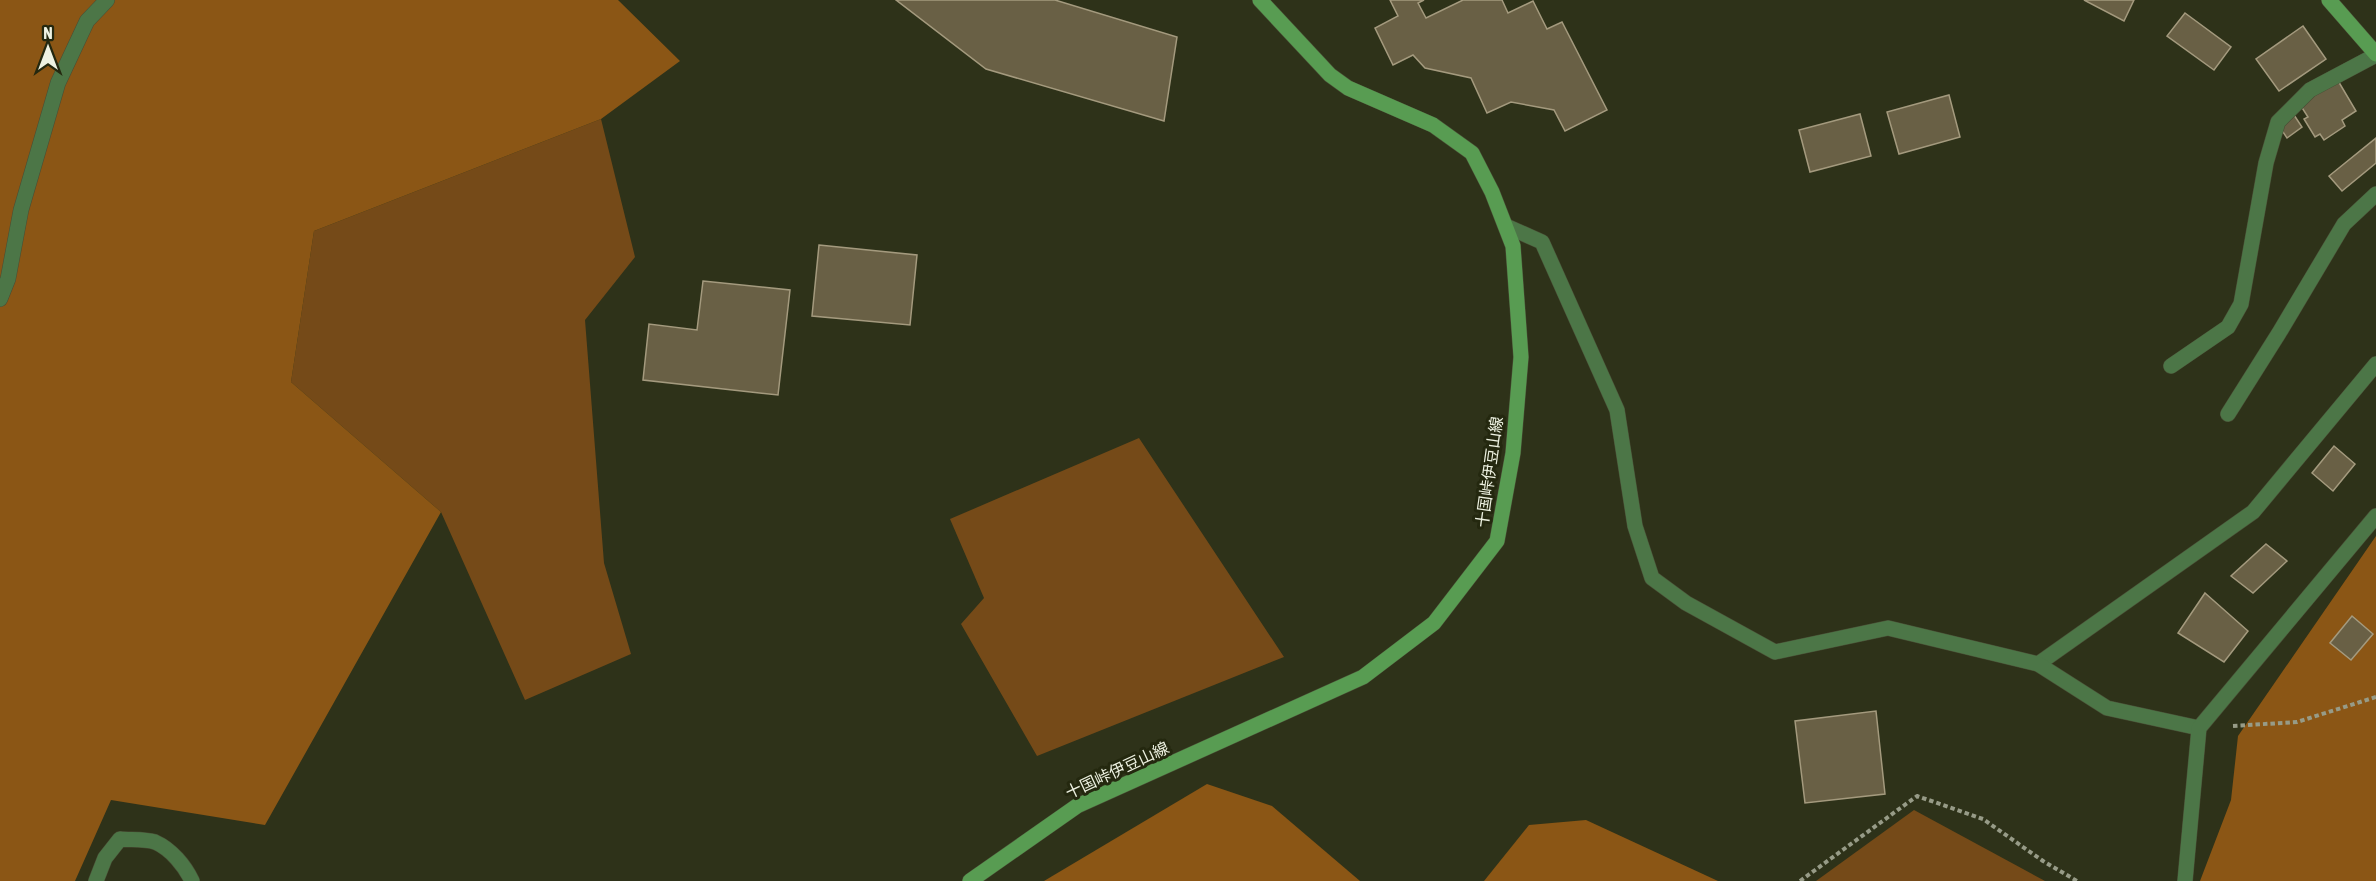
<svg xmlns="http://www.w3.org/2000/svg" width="2376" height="881" font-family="'Asap Condensed','Noto Sans JP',sans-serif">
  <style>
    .green { fill: #754a18 }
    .forest { fill: #8b5615 }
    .building { fill: #696045; stroke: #a49a7e; stroke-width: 1.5 }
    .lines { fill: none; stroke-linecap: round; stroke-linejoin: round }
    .lane-casing { stroke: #494d35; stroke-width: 16 }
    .street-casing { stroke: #494d35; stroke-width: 16 }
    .secondary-casing { stroke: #494d35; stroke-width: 16 }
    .path { stroke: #979b87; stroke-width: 4; stroke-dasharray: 4.5 3; stroke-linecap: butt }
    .lane { stroke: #4c7647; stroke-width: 15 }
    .street { stroke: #4c7647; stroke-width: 15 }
    .secondary { stroke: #589c52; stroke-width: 15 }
    .labels { text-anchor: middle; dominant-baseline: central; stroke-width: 6; stroke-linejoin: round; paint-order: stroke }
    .street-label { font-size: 16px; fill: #eef2e2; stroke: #24280f }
  </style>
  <rect width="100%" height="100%" fill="#2e3219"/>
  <g class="green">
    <path d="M601,119L635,257L585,320L604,563L631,654L525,700L441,512L291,382L314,231Z"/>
    <path d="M1139,438L1284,657L1037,756L961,624L984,598L950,519Z"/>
    <path d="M1914,810L2045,881H1816Z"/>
  </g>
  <g class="forest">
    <path d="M0,0H618L680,61L601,119L314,231L291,382L441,512L265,825L111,800L75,881H0Z"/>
    <path d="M2376,536V881H2200L2231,800L2238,736Z"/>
    <path d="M1207,784L1272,806L1360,881H1044Z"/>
    <path d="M1586,820L1718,881H1484L1529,825Z"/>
  </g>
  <g class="building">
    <path d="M896,0H1055L1177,37L1164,121L986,69Z"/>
    <path d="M1390,0H1424L1418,3L1426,18L1463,0H1502L1508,13L1533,1L1547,29L1562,22L1607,110L1565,131L1554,110L1511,102L1487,113L1471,78L1425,68L1413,55L1393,65L1375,28L1398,16Z"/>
    <path d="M2084,0H2134L2124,21Z"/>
    <path d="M2185,13L2231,47L2214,70L2167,36Z"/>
    <path d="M2303,26L2326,59L2279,91L2256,59Z"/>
    <path d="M2337,79L2356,111L2342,120L2345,126L2324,140L2320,134L2315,137L2304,119L2308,117L2299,103Z"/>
    <path d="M1949,95L1960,137L1899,154L1887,112Z"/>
    <path d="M1860,114L1871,156L1810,172L1799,130Z"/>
    <path d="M2294,115L2302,127L2287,138L2279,126Z"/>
    <path d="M2376,138V163L2342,191L2329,176Z"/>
    <path d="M819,245L917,255L910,325L812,316Z"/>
    <path d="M703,281L790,290L778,395L643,380L649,324L697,330Z"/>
    <path d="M2334,446L2355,464L2333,491L2312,473Z"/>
    <path d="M2266,544L2287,561L2253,593L2231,576Z"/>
    <path d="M2205,593L2248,631L2224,662L2178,633Z"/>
    <path d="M2352,616L2373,634L2351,660L2330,643Z"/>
    <path d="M1876,711L1885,794L1805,803L1795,721Z"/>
  </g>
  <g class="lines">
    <g class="lane-casing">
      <g id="lane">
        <path d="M2171,366L2228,327L2241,304L2266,163L2278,122L2310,90L2376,55"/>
        <path d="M2228,414L2279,333L2344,224L2376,194"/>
        <path d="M2038,664L2253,512L2376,364"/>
        <path d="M96,881L105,858L120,839C131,840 145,839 155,842C171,849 185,866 192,881"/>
      </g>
    </g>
    <g class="street-casing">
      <g id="street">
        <path d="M1506,226L1542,242L1617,410L1635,526L1652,578L1686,603L1775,652L1888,628L2038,664L2107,708L2199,728"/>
        <path d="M0,299L8,279L21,210L58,83L87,21L107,0"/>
        <path d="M2185,881L2199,728L2376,516"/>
      </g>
    </g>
    <g class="secondary-casing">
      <g id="secondary">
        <path d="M2329,0L2376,54"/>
        <path d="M970,881L1077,806L1363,677L1434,623L1497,541L1513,453L1521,357L1513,246L1492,192L1472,153L1433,125L1348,88L1330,75L1260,0"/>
      </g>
    </g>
    <g class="path">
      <path d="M2233,726L2297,722L2376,697"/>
      <path d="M1800,881L1917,796L1983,819L2043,861L2077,881"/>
    </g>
    <use href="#lane" class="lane"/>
    <use href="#street" class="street"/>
    <use href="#secondary" class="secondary"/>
  </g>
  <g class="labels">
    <g class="street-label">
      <text transform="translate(1489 472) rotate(-82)">十国峠伊豆山線</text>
      <text transform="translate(1117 770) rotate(-25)">十国峠伊豆山線</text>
    </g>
  </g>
  <g transform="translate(48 48)" stroke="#24280f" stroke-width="4.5" paint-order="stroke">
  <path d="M0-4.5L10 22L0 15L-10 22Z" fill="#eef2e2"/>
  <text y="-9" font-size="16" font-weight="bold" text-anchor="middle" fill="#eef2e2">N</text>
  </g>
</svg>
